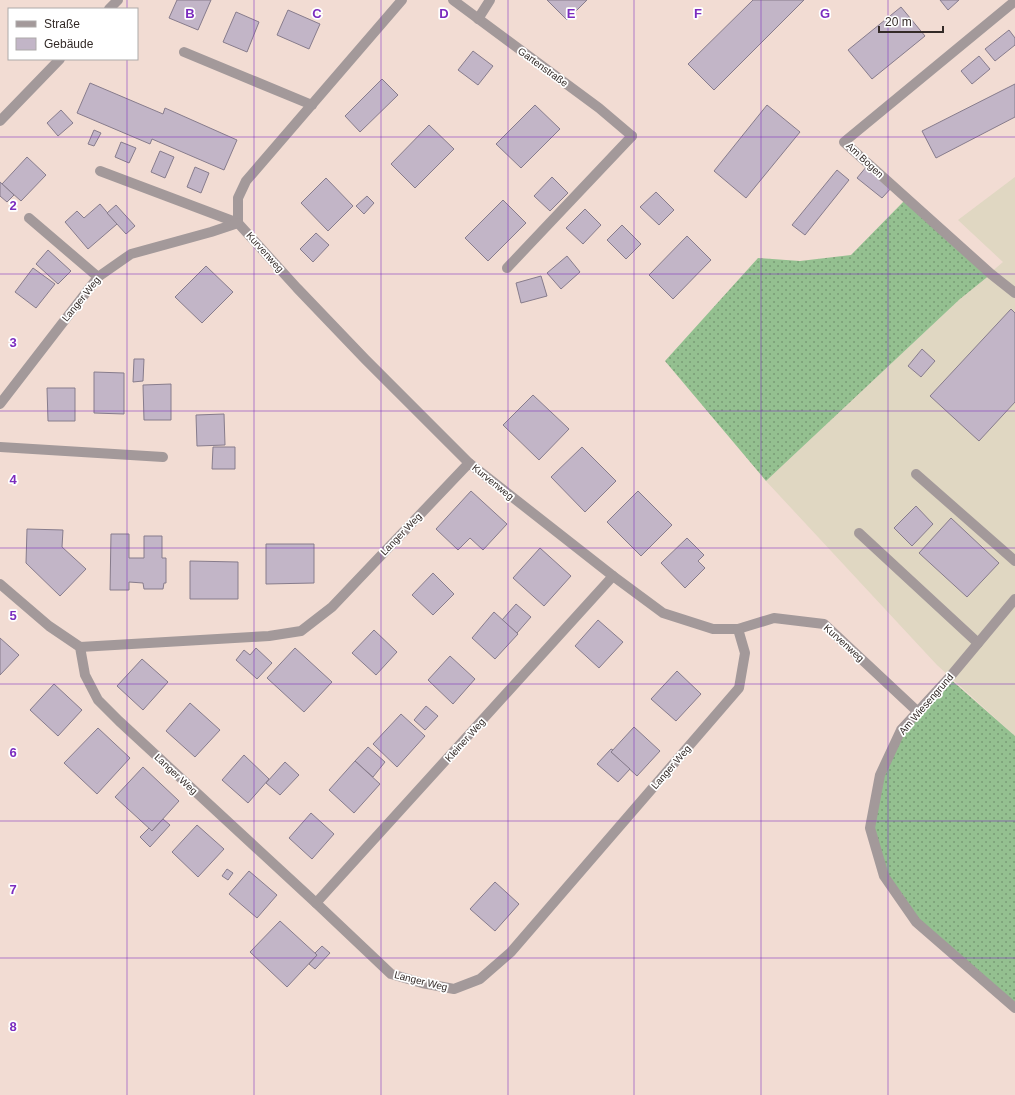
<svg xmlns="http://www.w3.org/2000/svg" width="1015" height="1095" font-family="Helvetica,sans-serif">
  <style>
    .commercial { fill: #e0d7c2 }
    .grass { fill: url(#grass-dots) }
    .building { fill: #c2b5c7; stroke: #877c8c }
    .lines { fill: none; stroke-linecap: round; stroke-linejoin: round }
    .service { stroke: #a3999a; stroke-width: 10 }
    .minor { stroke: #a3999a; stroke-width: 10 }
    .grid { fill: none; stroke: #7b2cbf; stroke-width: 1; stroke-opacity: 0.55 }
    .labels { text-anchor: middle; dominant-baseline: central; stroke-width: 3.5; stroke-linejoin: round; paint-order: stroke }
    .street-label { font-size: 10px; fill: #332a27; stroke: #fff }
    .grid-label { font-size: 13px; text-anchor: middle; font-weight: bold; fill: #7b2cbf; stroke: #fff; stroke-width: 3.5; stroke-linejoin: round; paint-order: stroke }
  </style>
  <defs>
    <pattern id="grass-dots" width="8" height="8" patternUnits="userSpaceOnUse"><rect width="8" height="8" fill="#94c090"/><path d="M2 2h.1M6 6h.1" fill="none" stroke="#799c76" stroke-width="1.8" stroke-linecap="round"/></pattern>
  </defs>
  <rect width="100%" height="100%" fill="#f2dcd3"/>
  <path class="commercial" d="M1015,177V736L937,665L766,481L960,299L1003,262L958,220Z"/>
  <g class="grass">
    <path d="M907,198L991,274L960,299L766,481L665,361L758,258L800,261L851,255Z"/>
    <path d="M949,678L1015,736V1008L916,922L884,876L870,828L880,775L901,730Z"/>
  </g>
  <g class="building">
    <path d="M177,0H211L198,30L169,18Z"/>
    <path d="M547,0H587L567,20Z"/>
    <path d="M753,0H804L714,90L688,64Z"/>
    <path d="M940,0H959L948,10Z"/>
    <path d="M901,7L925,36L872,79L848,50Z"/>
    <path d="M288,10L320,24L309,49L277,35Z"/>
    <path d="M236,12L259,22L247,52L223,42Z"/>
    <path d="M1009,30L1015,38V45L995,61L985,49Z"/>
    <path d="M473,51L493,66L478,85L458,70Z"/>
    <path d="M979,56L990,69L972,84L961,71Z"/>
    <path d="M382,79L398,95L360,132L345,116Z"/>
    <path d="M90,83L163,114L165,108L237,140L224,170L152,139L150,144L77,113Z"/>
    <path d="M1015,84V117L936,158L922,131Z"/>
    <path d="M535,105L560,129L521,168L496,144Z"/>
    <path d="M767,105L800,132L746,198L714,171Z"/>
    <path d="M61,110L73,123L58,136L47,123Z"/>
    <path d="M429,125L454,149L415,188L391,164Z"/>
    <path d="M94,130L101,133L94,146L88,144Z"/>
    <path d="M121,142L136,148L129,163L115,157Z"/>
    <path d="M160,151L174,157L165,178L151,172Z"/>
    <path d="M27,157L46,175L21,201L2,184Z"/>
    <path d="M867,166L893,186L882,198L857,178Z"/>
    <path d="M195,167L209,173L201,193L187,187Z"/>
    <path d="M837,170L849,180L805,235L792,225Z"/>
    <path d="M552,177L568,193L550,211L534,196Z"/>
    <path d="M326,178L353,206L328,231L301,203Z"/>
    <path d="M0,182L14,195L7,202L0,196Z"/>
    <path d="M656,192L674,210L659,225L640,207Z"/>
    <path d="M367,196L374,203L364,214L356,206Z"/>
    <path d="M503,200L526,223L488,261L465,238Z"/>
    <path d="M100,204L117,224L88,249L65,222L77,211L84,218Z"/>
    <path d="M116,205L135,226L126,234L107,213Z"/>
    <path d="M585,209L601,225L583,244L566,228Z"/>
    <path d="M622,225L641,244L626,259L607,240Z"/>
    <path d="M316,233L329,245L313,262L300,249Z"/>
    <path d="M687,236L711,260L673,299L649,275Z"/>
    <path d="M48,250L71,271L58,284L36,264Z"/>
    <path d="M567,256L580,272L561,289L547,273Z"/>
    <path d="M206,266L233,292L202,323L175,297Z"/>
    <path d="M33,268L55,284L36,308L15,292Z"/>
    <path d="M541,276L547,296L521,303L516,283Z"/>
    <path d="M1011,309L1015,313V402L979,441L930,396Z"/>
    <path d="M922,349L935,361L921,377L908,366Z"/>
    <path d="M134,359H144L143,381L133,382Z"/>
    <path d="M94,372L124,373V414L94,413Z"/>
    <path d="M171,384V420H144L143,385Z"/>
    <path d="M47,388H75V421H48Z"/>
    <path d="M533,395L569,429L539,460L503,425Z"/>
    <path d="M224,414L225,445L197,446L196,415Z"/>
    <path d="M213,447H235V469H212Z"/>
    <path d="M582,447L616,481L585,512L551,477Z"/>
    <path d="M471,491L507,524L483,550L470,538L458,550L436,529Z"/>
    <path d="M638,491L672,525L641,556L607,522Z"/>
    <path d="M916,506L933,524L912,546L894,528Z"/>
    <path d="M951,518L999,563L967,597L919,553Z"/>
    <path d="M27,529L63,530L62,547L86,569L60,596L26,563Z"/>
    <path d="M111,534H129V558H144V536H162V558H166V583H164L163,589H144L143,583L129,582V590H110Z"/>
    <path d="M687,538L704,555L698,561L705,568L685,588L661,563Z"/>
    <path d="M266,544H314V583L266,584Z"/>
    <path d="M540,548L571,576L544,606L513,578Z"/>
    <path d="M190,561L238,562V599H190Z"/>
    <path d="M433,573L454,594L433,615L412,595Z"/>
    <path d="M516,604L531,617L517,633L502,620Z"/>
    <path d="M494,612L518,634L495,659L472,638Z"/>
    <path d="M598,620L623,642L599,668L575,646Z"/>
    <path d="M374,630L397,652L376,675L352,653Z"/>
    <path d="M0,638L19,655L0,675Z"/>
    <path d="M256,648L272,663L257,679L236,660L244,650L250,655Z"/>
    <path d="M295,648L332,682L304,712L267,678Z"/>
    <path d="M450,656L475,679L453,704L428,680Z"/>
    <path d="M142,659L168,682L143,710L117,686Z"/>
    <path d="M677,671L701,694L676,721L651,699Z"/>
    <path d="M54,684L82,710L58,736L30,710Z"/>
    <path d="M190,703L220,730L195,757L166,731Z"/>
    <path d="M426,706L438,716L425,730L414,720Z"/>
    <path d="M401,714L425,736L397,767L373,744Z"/>
    <path d="M634,727L660,751L637,776L611,752Z"/>
    <path d="M98,728L130,758L97,794L64,763Z"/>
    <path d="M368,747L385,762L373,777L355,761Z"/>
    <path d="M611,749L613,750L611,752L630,769L618,782L597,764Z"/>
    <path d="M244,755L269,779L248,803L222,780Z"/>
    <path d="M355,761L380,784L354,813L329,790Z"/>
    <path d="M285,762L299,775L280,795L266,783Z"/>
    <path d="M143,767L179,801L152,831L115,797Z"/>
    <path d="M311,813L334,834L312,859L289,838Z"/>
    <path d="M163,819L170,825L150,847L140,837L149,828L152,831Z"/>
    <path d="M197,825L224,849L198,877L172,852Z"/>
    <path d="M227,869L233,873L228,880L222,876Z"/>
    <path d="M249,871L277,895L257,918L229,894Z"/>
    <path d="M495,882L519,904L495,931L470,909Z"/>
    <path d="M280,921L317,955L287,987L250,952Z"/>
    <path d="M322,946L330,953L315,969L309,964L317,955L315,953Z"/>
  </g>
  <g class="lines">
    <g class="service">
      <path d="M478,19L490,0"/>
      <path d="M184,52L312,105"/>
      <path d="M100,171L238,223"/>
      <path d="M29,218L98,277"/>
      <path d="M507,268L632,136"/>
      <path d="M0,447L163,457"/>
      <path d="M916,474L1015,561"/>
      <path d="M859,533L978,643"/>
    </g>
    <g class="minor">
      <path d="M402,0L246,181L238,198V223L297,288L365,359L469,463L613,576L663,613L713,629H738L774,618L824,624L918,712"/>
      <path d="M453,0L599,108L632,136"/>
      <path d="M1015,1L844,142L991,274L1015,293"/>
      <path d="M109,9L118,0"/>
      <path d="M0,121L60,59"/>
      <path d="M0,404L98,277L131,254L211,232L238,223"/>
      <path d="M0,584L49,626L80,647L85,675L98,700L119,721L316,903L391,974L422,983L454,989L480,979L511,952L739,688L745,653L738,629"/>
      <path d="M1015,599L949,678L901,730L880,775L870,828L884,876L916,922L1015,1008"/>
      <path d="M80,647L269,636L301,631L332,607L469,463"/>
      <path d="M316,903L613,576"/>
    </g>
  </g>
  <path class="grid" d="M127,0V9M254,0V1095M381,0V1095M508,0V1095M634,0V1095M761,0V1095M888,0V1095M127,59V1095M0,137H1015M0,274H1015M0,411H1015M0,548H1015M0,684H1015M0,821H1015M0,958H1015"/>
  <g class="labels">
    <g class="street-label">
      <text transform="translate(543 67) rotate(36)">Gartenstraße</text>
      <text transform="translate(865 160) rotate(43)">Am Bogen</text>
      <text transform="translate(265 252) rotate(48)">Kurvenweg</text>
      <text transform="translate(81 299) rotate(-51)">Langer Weg</text>
      <text transform="translate(493 482) rotate(39)">Kurvenweg</text>
      <text transform="translate(401 534) rotate(-46)">Langer Weg</text>
      <text transform="translate(844 643) rotate(42)">Kurvenweg</text>
      <text transform="translate(926 704) rotate(-49)">Am Wiesengrund</text>
      <text transform="translate(465 740) rotate(-48)">Kleiner Weg</text>
      <text transform="translate(671 767) rotate(-49)">Langer Weg</text>
      <text transform="translate(176 774) rotate(43)">Langer Weg</text>
      <text transform="translate(421 981) rotate(14)">Langer Weg</text>
    </g>
  </g>
  <g class="grid-label">
    <text x="190" y="18">B</text>
    <text x="317" y="18">C</text>
    <text x="444" y="18">D</text>
    <text x="571" y="18">E</text>
    <text x="698" y="18">F</text>
    <text x="825" y="18">G</text>
    <text x="13" y="210">2</text>
    <text x="13" y="347">3</text>
    <text x="13" y="484">4</text>
    <text x="13" y="620">5</text>
    <text x="13" y="757">6</text>
    <text x="13" y="894">7</text>
    <text x="13" y="1031">8</text>
  </g>
  <rect x="8" y="8" width="130" height="52" fill="#ffffff" stroke="#adaaa9"/>
  <rect x="16" y="21" width="20" height="6" fill="#a3999a" stroke="#adaaa9"/>
  <text x="44" y="28" font-size="12" fill="#332a27">Straße</text>
  <rect x="16" y="38" width="20" height="12" fill="#c2b5c7" stroke="#adaaa9"/>
  <text x="44" y="48" font-size="12" fill="#332a27">Gebäude</text>
  <path d="M879 26v6h64v-6" fill="none" stroke="#332a27" stroke-width="2"/>
  <text x="885" y="26" font-size="12" fill="#332a27" stroke="#ffffff" stroke-width="3" paint-order="stroke">20 m</text>
</svg>
